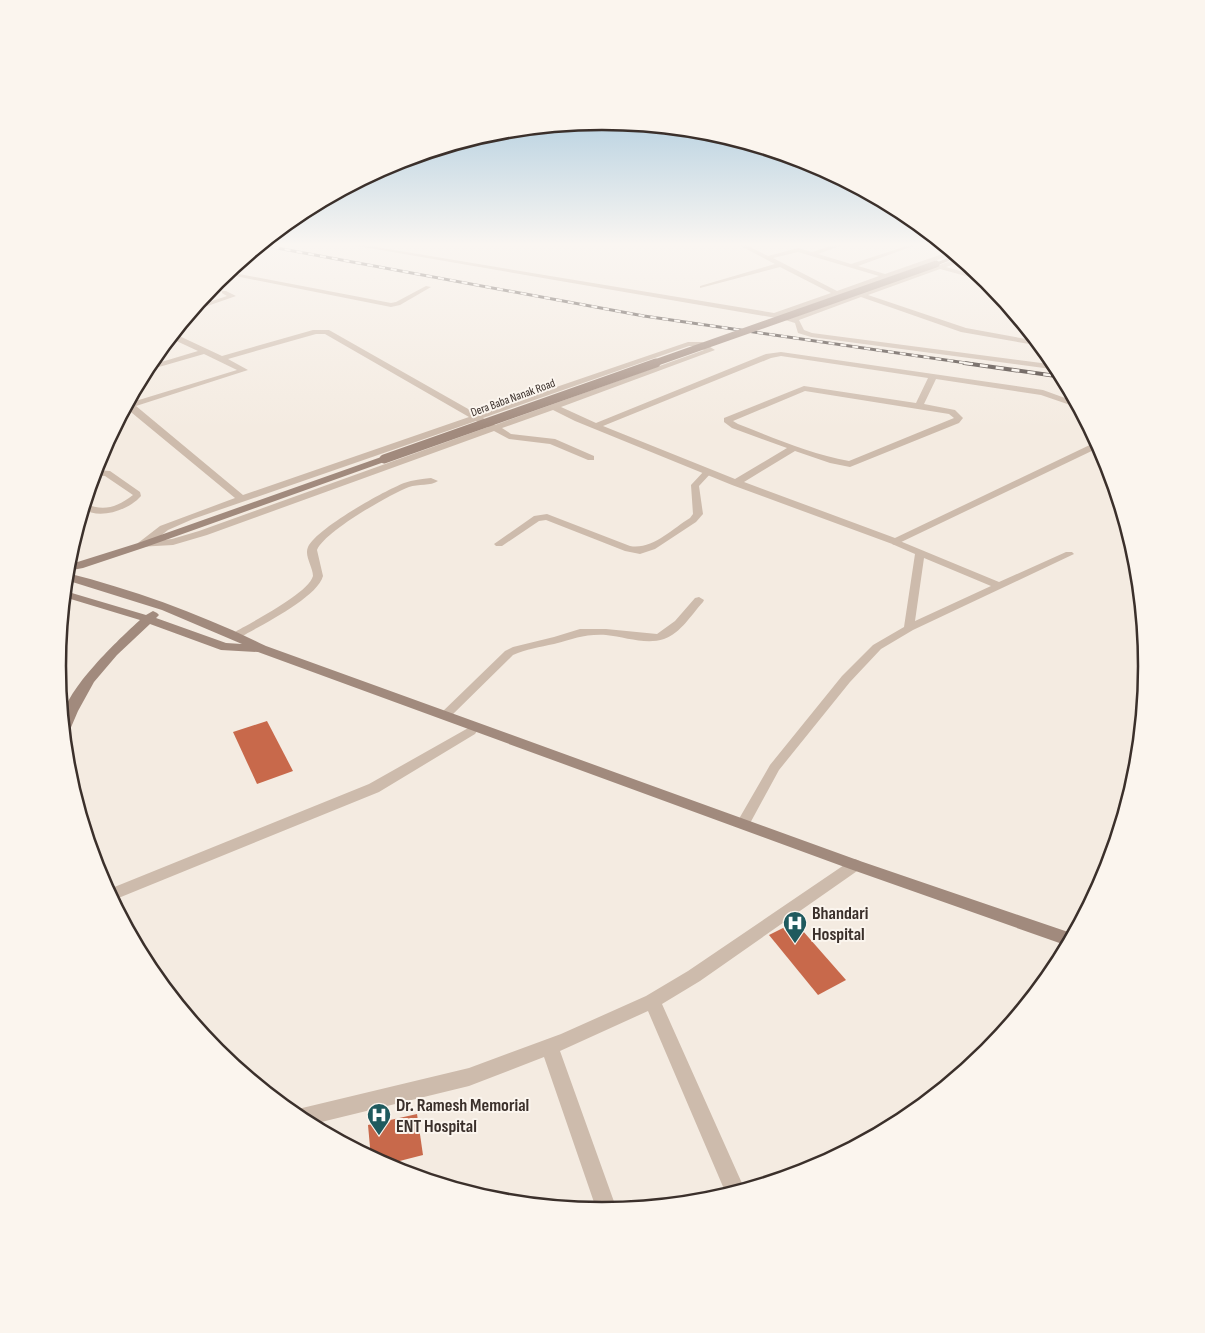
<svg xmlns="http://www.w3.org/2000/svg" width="1205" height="1333" font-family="'Sofia Sans Condensed',sans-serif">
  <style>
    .building { fill: #c8694b }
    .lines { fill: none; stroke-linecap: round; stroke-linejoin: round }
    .service { fill: #cdbbac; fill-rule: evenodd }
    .minor { fill: #cdbbac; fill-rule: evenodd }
    .secondary { fill: #a18a7d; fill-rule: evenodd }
    .rail-far1-casing { stroke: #3b302b; stroke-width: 3 }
    .rail-casing { stroke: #3b302b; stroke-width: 4 }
    .rail-far1 { stroke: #fbf5ee; stroke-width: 2; stroke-dasharray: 6; stroke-linecap: butt }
    .rail { stroke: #fbf5ee; stroke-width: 2.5; stroke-dasharray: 8; stroke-linecap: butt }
    .secondary-bridge-far1 { stroke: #a18a7d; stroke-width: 7 }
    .secondary-bridge { stroke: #a18a7d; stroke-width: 9 }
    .labels { text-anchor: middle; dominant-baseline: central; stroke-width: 4; stroke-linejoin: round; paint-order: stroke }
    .far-street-label { font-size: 12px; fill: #3b302b; stroke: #fbf5ee }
    .near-poi-label { font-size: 18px; font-weight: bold; fill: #3b302b; stroke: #fbf5ee; text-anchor: start }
    .rim { fill: none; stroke: #3b302b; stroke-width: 2.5 }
  </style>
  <rect width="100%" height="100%" fill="#f4ebe1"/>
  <g class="building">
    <path d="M267,721L293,771L257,784L233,732Z"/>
    <path d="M795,922L846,980L818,995L769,935Z"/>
    <path d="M417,1114L423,1155L384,1165L371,1158L368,1125Z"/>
  </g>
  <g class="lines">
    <g class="service">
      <path d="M229,272L391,303L396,302L426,286L431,287L400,305L391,307L225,274Z"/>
      <path d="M708,469L712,472L699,486L703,514L696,522L655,549L640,554L625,551L546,520L539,521L502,546H496L494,544L534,516L547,514L630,546C652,550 672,529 690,518L693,514L691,485L705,470Z"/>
      <path d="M95,470L110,471L140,492L141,496C129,510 100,520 83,509L85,504C104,511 116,508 133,495L105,476L94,475Z"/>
      <path d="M431,478L438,481C431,486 418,484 409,487C389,495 325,531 317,550L323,576C317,598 261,625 241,637H233L232,635L233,633C250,623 308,594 313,576C313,567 304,556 308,547C317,528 384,491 404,483C413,480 422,479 431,478Z"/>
      <path d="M895,539L999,582L1066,552H1072L1074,554L913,630L881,649L850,682L779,770L748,827L743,829L738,827L736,824L770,765L842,676L873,645L904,627L915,554L892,544V540ZM924,558L991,586L915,621Z"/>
      <path d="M699,597L704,600L703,602C691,615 681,633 664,639C646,645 625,637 606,635C583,634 575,639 554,644C540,647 526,649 513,655L449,718H441L439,715L505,651L513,647L554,637L580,629H606L657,634L675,621L695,598Z"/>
    </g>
    <g class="minor">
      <path d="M340,243H352L774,313L831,293L780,267L700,288V286L775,264L735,243H742L768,256L798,248L812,252L840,243H848L818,254L851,264L916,243V245L858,266L885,274L951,251L954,254L843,294L845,296L844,297L836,296L783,315L792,318L959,258L963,261L946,267L982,277L988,282L940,269L868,295L966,328L1037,341L1041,346L961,332L861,297L799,320L804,330L812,333L1057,365L1059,370L811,337L798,333L795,323L782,319ZM798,252L879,276L837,291L773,258Z"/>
      <path d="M222,291H226L236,296L193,311L197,306L227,296L222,293Z"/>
      <path d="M313,330H329L477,414L688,342H702L715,350L561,407L596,423L766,354L781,352L1043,390L1076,402L1079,408L1041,395L936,379L924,404L955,410L963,418L959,423L850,467L830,463L795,451L744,482L895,538L1096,442L1100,447L895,545L732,485L575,421L553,410L502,428L511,434L555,439L594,456V460H588L550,444L509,439L494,431L207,535L173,545L138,547L137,545L138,543L160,526L235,498L126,408L129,403L237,370L204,354L145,371L148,366L198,351L170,338L175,334L222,356ZM316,334H325L469,417L243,495L136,406L248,370L228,359ZM689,346H698L704,350L495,425L483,418ZM781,356L928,378L916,403L804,386L724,418V422L732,428L787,448L735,479L603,426L771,358ZM805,391L949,414L954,418L849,461C811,454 774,438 738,424L733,421ZM476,421L488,427L199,531L172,539L154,541L168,530L193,519Z"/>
      <path d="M470,727L475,728L477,731L475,734L379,792L116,899L113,900L107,890L369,784Z"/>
      <path d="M855,859L860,861L863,865L860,869L700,981L662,1004L745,1190L727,1196L648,1011L560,1051L617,1210L597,1211L544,1057L469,1086L309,1125L291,1112L298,1109L469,1068L561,1034L646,996L688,971L850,861Z"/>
    </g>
    <g class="secondary">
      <path d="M955,255L959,257L938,265L933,264Z"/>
      <path d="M384,456L389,459L387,461L146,547L83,568L67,571L68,565L138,543Z"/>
      <path d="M67,573C135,590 203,615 266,646L860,861L1074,934L1068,946L850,869L258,652L221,650L150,624L117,655L94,682L78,711L69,732L64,733C64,728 62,723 63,718C64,691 120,638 140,620L64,597L65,591L146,615L153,611L157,613L159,615L156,618L226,643L242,644L162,610L66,580Z"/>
    </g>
    <g class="rail-far1-casing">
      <path id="rail-far1" d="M261,245L644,316L973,364"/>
    </g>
    <g class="rail-casing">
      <path id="rail" d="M964,363L1063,377"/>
    </g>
    <use href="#rail-far1" class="rail-far1"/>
    <use href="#rail" class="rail"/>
    <path class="secondary-bridge-far1" d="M652,364L936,264"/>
    <path class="secondary-bridge" d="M384,459L656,363"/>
  </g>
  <linearGradient id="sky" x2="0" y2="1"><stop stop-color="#7eb2d2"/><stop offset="0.57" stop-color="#faf6f2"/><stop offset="1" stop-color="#faf6f2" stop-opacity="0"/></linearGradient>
  <rect width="1205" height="429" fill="url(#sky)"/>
  <defs>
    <g id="hospital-pin" transform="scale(1.25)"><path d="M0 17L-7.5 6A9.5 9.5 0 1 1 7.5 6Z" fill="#1f5a5e" stroke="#fbf5ee"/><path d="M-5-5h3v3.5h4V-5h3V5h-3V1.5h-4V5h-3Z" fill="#fff"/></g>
  </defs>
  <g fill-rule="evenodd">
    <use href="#hospital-pin" x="795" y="923"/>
    <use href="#hospital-pin" x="379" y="1115"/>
  </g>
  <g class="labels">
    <g class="far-street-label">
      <text transform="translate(513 398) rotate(-20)">Dera Baba Nanak Road</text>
    </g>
    <g class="near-poi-label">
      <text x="812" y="913">Bhandari<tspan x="812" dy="21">Hospital</tspan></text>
      <text x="396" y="1105">Dr. Ramesh Memorial<tspan x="396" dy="21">ENT Hospital</tspan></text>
    </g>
  </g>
  <path d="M0 0H1205V1333H0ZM66 666a536 536 0 1 1 1072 0a536 536 0 1 1-1072 0Z" fill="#fbf5ee" fill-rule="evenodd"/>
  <path class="rim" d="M66 666a536 536 0 1 1 1072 0a536 536 0 1 1-1072 0Z"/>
</svg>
